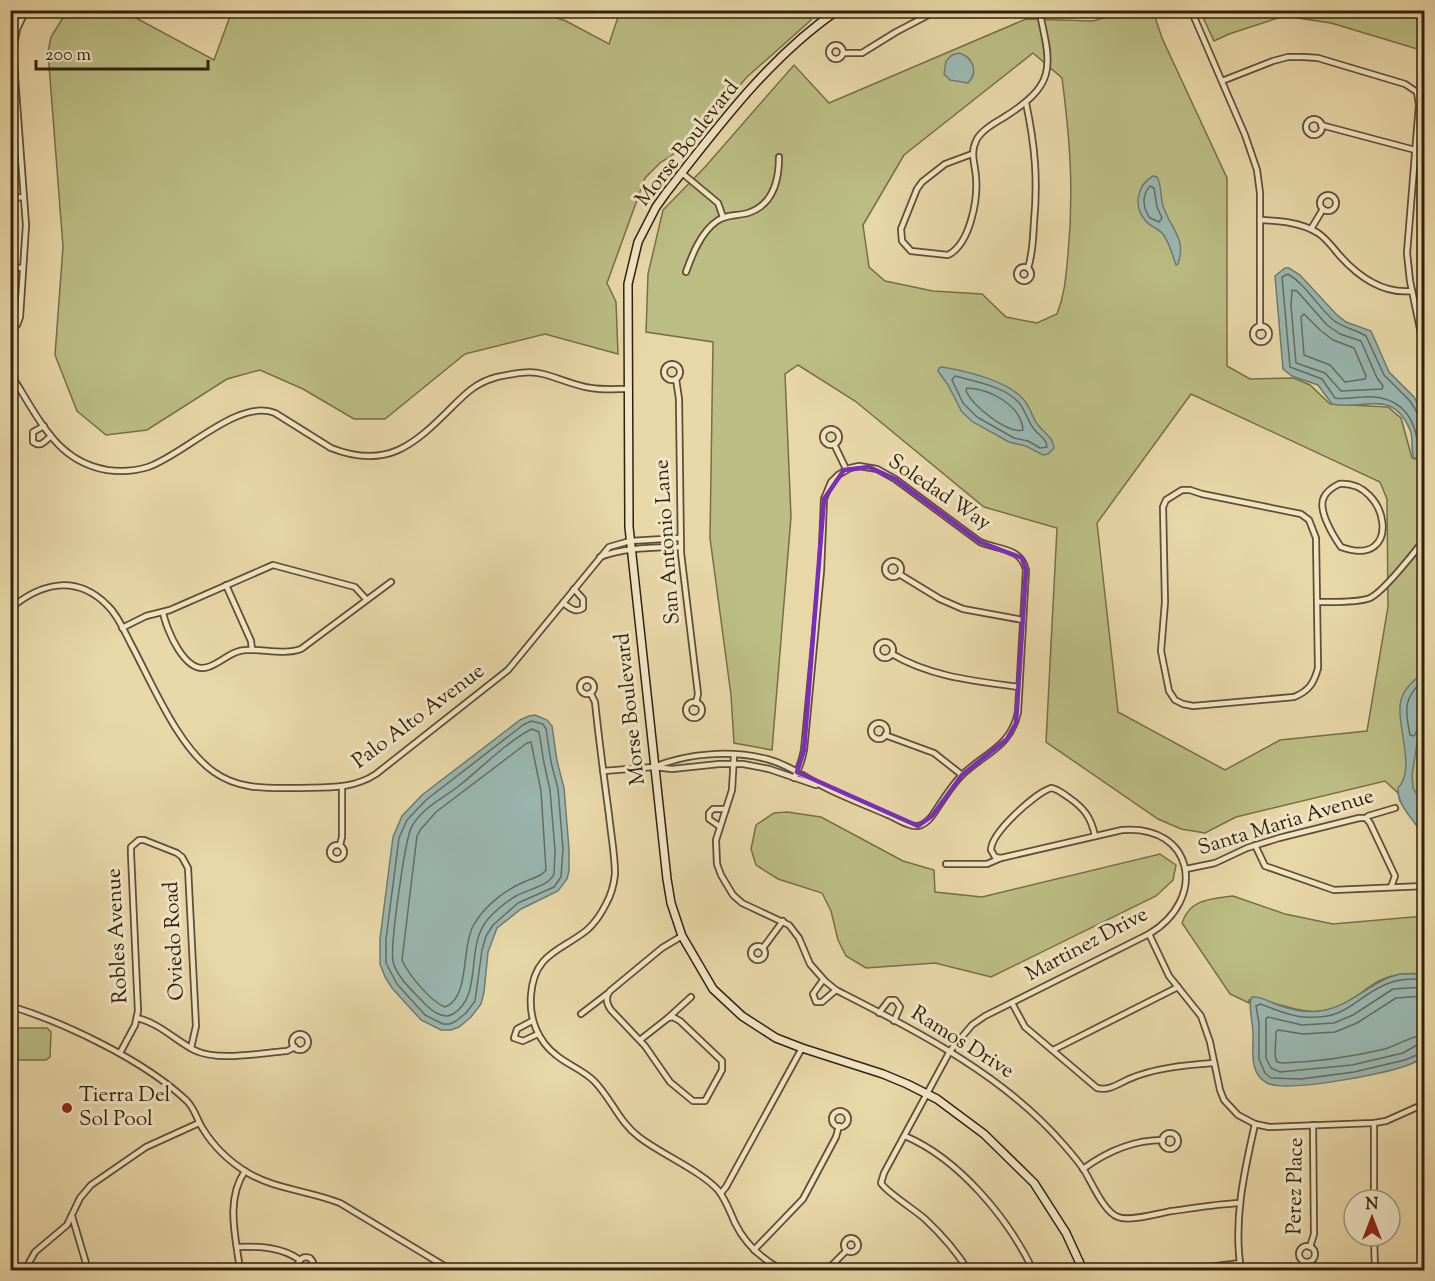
<svg xmlns="http://www.w3.org/2000/svg" width="1435" height="1281" font-family="'Sorts Mill Goudy',serif">
  <style>
    .green { fill: #bbbd83; stroke: #766f48; stroke-width: 1.5; fill-rule: evenodd }
    .water { fill: #9ab7b1; stroke: #707b70; stroke-width: 1.5 }
    .lines { fill: none; stroke-linecap: round; stroke-linejoin: round }
    .shore { stroke: #666c60; stroke-width: 1.5 }
    .street-casing { stroke: #604e34; stroke-width: 8 }
    .secondary-casing { stroke: #32210e; stroke-width: 10 }
    .street { stroke: #f0e5c6; stroke-width: 4.5 }
    .secondary { stroke: #f0e5c6; stroke-width: 7 }
    .marked { fill: none; stroke: #7b2cbf; stroke-width: 4.5; stroke-linejoin: round }
    .poi-dot { fill: #8f2418; stroke: #f0e5c6; stroke-width: 2 }
    .labels { text-anchor: middle; dominant-baseline: central; stroke-width: 6; stroke-linejoin: round; paint-order: stroke }
    .street-label { font-size: 21px; fill: #32210e; stroke: #f0e5c6 }
    .poi-label { font-size: 21px; fill: #32210e; stroke: #f0e5c6; text-anchor: start }
  </style>
  <rect width="100%" height="100%" fill="#e8d7a7"/>
  <filter id="stains"><feTurbulence type="fractalNoise" baseFrequency=".00333" numOctaves="4"/><feColorMatrix values="0 0 0 0 .2 0 0 0 0 .09 0 0 0 0 .02 0 0 0 .5 -.17"/></filter>
  <radialGradient id="worn" r=".72"><stop offset=".6" stop-color="#630" stop-opacity="0"/><stop offset="1" stop-color="#630" stop-opacity=".3"/></radialGradient>
  <g class="green">
    <path d="M807,10L811,20L747,77L704,127L670,157L661,162L645,178L607,283L616,302L618,354L545,334L465,354L385,419H354L303,389L260,370L227,379L147,430L106,435L77,411L55,355L63,247L48,52L51,37L67,11H123L214,60L232,11H535L566,21L609,44L620,11Z"/>
    <path d="M1116,11H1153L1162,38L1227,178V366L1250,379L1294,378L1310,385L1330,404L1388,407L1401,418L1412,458L1424,462V844L1420,829L1400,801L1398,793L1385,781L1236,817L1205,833L1181,829L1158,819L1046,742L1057,528L984,507L855,401L798,365L785,374L791,517L772,750L734,743L731,695L710,538L713,342L646,332L648,274L663,210L705,167L794,65L829,103L1026,19L1093,21L1110,16ZM1033,53L1062,78C1070,140 1074,191 1068,254C1066,275 1065,294 1057,314L1037,323L1006,317L982,294L933,291L885,281L869,267L863,225L904,155ZM1191,394L1380,482L1387,499L1388,607L1367,731L1280,740L1225,770L1118,712L1097,523Z"/>
    <path d="M1200,11H1424V51L1331,23L1284,16L1229,34L1214,41Z"/>
    <path d="M787,812L821,817L903,861L934,870L935,892L982,897L1160,854L1176,865L1173,880L1156,896L991,977L935,963L866,968L846,956L838,940L831,911L822,893L778,879L756,865L751,849L756,825L774,813Z"/>
    <path d="M1233,896L1285,914L1333,924L1424,916V974C1409,973 1393,973 1379,981C1363,990 1349,1004 1331,1009C1301,1018 1278,999 1249,1000V1003L1230,994L1182,923C1190,899 1210,899 1233,896Z"/>
    <path d="M11,1028H47L51,1032L50,1057L46,1060H11Z"/>
  </g>
  <g class="water">
    <path d="M959,53C973,57 979,72 968,83L950,80L944,74L946,61L952,55Z"/>
    <path d="M1153,176L1157,177C1162,186 1160,196 1163,206C1170,228 1187,238 1178,264L1176,265C1172,254 1170,244 1163,234C1158,228 1150,227 1145,220C1133,206 1137,185 1153,176Z"/>
    <path d="M1285,268H1289L1300,275L1336,314L1346,322L1371,331L1389,372L1414,397L1424,415V459L1414,458C1410,449 1414,439 1410,430C1392,387 1363,411 1332,404L1318,385L1292,376L1283,369L1275,276Z"/>
    <path d="M942,367C966,371 1009,381 1024,400C1031,408 1032,418 1038,425C1045,434 1053,437 1054,448L1048,454L1043,455L1026,446L1009,442L973,422L962,412L948,385L938,371L939,368Z"/>
    <path d="M1424,671V730L1417,743L1412,775L1413,788L1424,806V844C1421,822 1397,810 1398,788C1417,769 1395,724 1401,700C1404,688 1416,679 1424,671Z"/>
    <path d="M535,715L547,720L552,726L557,761L564,788L569,849V871L567,879L558,891L521,909L497,928L488,952L484,992L481,1004L471,1017L459,1027L451,1030H441L421,1020L392,988L385,977L380,964V939L393,837L402,816L422,795L520,720L529,716Z"/>
    <path d="M1400,974H1424V1057C1419,1060 1414,1063 1408,1065C1387,1074 1285,1093 1267,1083C1250,1074 1253,1054 1253,1037C1254,1027 1247,1003 1252,997C1262,996 1269,1002 1278,1005C1292,1010 1306,1013 1320,1011C1351,1007 1370,981 1400,974Z"/>
  </g>
  <g class="lines">
    <g class="shore">
      <path d="M1150,186L1154,188L1157,207L1162,218L1159,222L1150,218C1143,208 1141,196 1150,186Z"/>
      <path d="M1292,290L1297,291L1327,325L1340,334L1361,341L1377,378L1383,386L1382,389L1341,391L1325,373L1296,363L1291,306Z"/>
      <path d="M1304,314L1320,330L1333,340L1354,348L1366,376L1365,379L1345,382L1330,365L1304,355L1301,317Z"/>
      <path d="M955,376C976,382 1005,386 1020,404C1026,412 1028,422 1034,429C1039,436 1047,439 1047,447L1040,448L1028,441L1014,438L977,417L963,403L952,380Z"/>
      <path d="M967,388C990,389 1021,405 1023,430C1007,434 973,406 966,391Z"/>
      <path d="M1424,416L1418,414L1410,401L1384,375L1366,336C1355,329 1342,328 1332,319C1316,304 1306,285 1288,274L1282,277L1290,367L1322,379L1335,398C1345,400 1354,397 1363,397C1400,395 1417,417 1418,451L1424,453"/>
      <path d="M1424,679C1403,699 1405,708 1410,735L1414,736L1418,729L1424,728"/>
      <path d="M531,721L543,724L546,729L551,762L558,789L563,849L561,877L554,887L518,903L493,925L486,936L482,950L475,1001L466,1013L456,1021L450,1024H443L425,1015L397,984L386,963V939L399,838L407,820L426,800L523,725Z"/>
      <path d="M532,729L539,732L544,763L550,790L555,850L554,874C548,887 528,889 516,896C506,902 495,911 488,919C464,947 484,995 453,1014C443,1020 432,1011 425,1004C415,993 396,977 393,961C390,946 405,838 412,826C423,807 444,798 460,785C481,768 509,740 532,729Z"/>
      <path d="M531,742L541,791L546,870C541,877 533,878 526,881C505,890 484,906 473,926C461,949 470,998 445,1007C431,1002 408,974 402,960L417,836L421,829L436,812L527,743Z"/>
      <path d="M1424,979C1414,979 1403,978 1392,982C1357,993 1350,1021 1304,1017C1288,1016 1275,1009 1260,1004L1256,1006L1259,1023V1059L1265,1073L1271,1078L1301,1079L1354,1072L1405,1060L1424,1052"/>
      <path d="M1424,987L1393,989L1353,1015L1334,1023L1302,1025L1268,1017L1266,1019V1058L1271,1068L1280,1072L1352,1065L1403,1053L1417,1045L1424,1044"/>
      <path d="M1424,996L1396,998L1357,1023L1335,1032L1303,1034L1278,1030L1276,1032L1275,1056L1277,1062L1282,1063C1316,1062 1351,1057 1385,1049C1398,1045 1411,1036 1424,1035"/>
    </g>
    <g class="street-casing">
      <g id="street">
        <path d="M1191,10L1245,135L1257,170L1260,193V327"/>
        <circle cx="836" cy="52" r="7"/>
        <path d="M843,53H862L896,32L938,10"/>
        <path d="M1222,81L1273,61L1288,57H1304L1318,58L1405,84L1417,92L1419,105L1407,253L1410,281L1424,348"/>
        <path d="M1026,103C1035,145 1038,180 1034,222C1033,238 1033,253 1028,268"/>
        <circle cx="1314" cy="127" r="8"/>
        <path d="M1321,125L1415,150"/>
        <path d="M972,154L945,164L922,182L917,189L901,229L902,241L911,251L948,255C970,244 978,200 976,177C975,164 970,153 976,141C980,131 994,123 1003,118C1057,84 1052,68 1039,10"/>
        <path d="M682,173L718,203L723,217"/>
        <circle cx="1328" cy="203" r="8"/>
        <path d="M10,198L24,197"/>
        <path d="M1260,220C1280,221 1300,222 1318,233C1327,239 1333,248 1340,256C1359,277 1383,294 1412,291"/>
        <path d="M1311,229L1323,209"/>
        <circle cx="1024" cy="274" r="7"/>
        <path d="M10,267L23,268"/>
        <path d="M686,272C692,255 701,232 717,221C726,214 737,216 748,213C773,205 779,180 779,157"/>
        <circle cx="1261" cy="334" r="8"/>
        <path d="M10,331L17,325L20,317L26,225L13,50L17,29L26,10"/>
        <circle cx="672" cy="372" r="8"/>
        <path d="M10,373C25,396 42,430 62,448C75,460 90,467 107,470C121,472 135,471 148,467C184,455 238,398 275,413L331,448C387,470 414,445 452,407C466,393 477,382 497,377C512,374 528,370 543,374C559,378 575,386 591,388C603,390 616,389 628,389"/>
        <path d="M676,379L679,399L681,553L698,694L696,703"/>
        <path d="M44,426L33,432V442C41,448 45,441 51,436"/>
        <circle cx="831" cy="437" r="8"/>
        <path d="M834,444L846,469"/>
        <path d="M1339,484C1389,480 1404,570 1341,547C1334,537 1317,510 1324,497C1327,491 1333,487 1339,484Z"/>
        <path d="M1182,490H1190L1202,494L1301,514L1309,520L1316,538L1318,668C1314,683 1309,691 1294,697L1193,706L1183,704L1175,700L1169,691L1161,651L1165,602L1163,507L1166,500Z"/>
        <path d="M600,557C625,547 654,548 681,547"/>
        <circle cx="893" cy="569" r="8"/>
        <path d="M899,574L940,599L963,609L1023,620"/>
        <path d="M226,585L251,641L252,650"/>
        <path d="M1318,602C1332,602 1357,603 1370,598C1383,592 1414,553 1424,540"/>
        <path d="M563,603C569,607 576,614 583,608V599L574,589"/>
        <path d="M10,609C40,583 76,574 107,605C118,615 124,631 131,644C152,683 178,747 214,772C239,790 268,788 297,788C325,787 352,790 376,774L508,670L609,547L630,541L680,538"/>
        <path d="M163,612C166,629 185,675 208,667C221,663 232,650 246,650C263,649 285,655 301,649L391,582"/>
        <path d="M122,628L146,616L170,610L273,565L355,587L366,599"/>
        <circle cx="885" cy="650" r="8"/>
        <path d="M892,654C931,677 975,681 1019,687"/>
        <circle cx="587" cy="687" r="7"/>
        <path d="M591,694L595,702C599,740 604,778 609,815C611,835 615,855 615,874C614,884 611,895 606,904C601,914 595,923 587,930C561,951 534,953 531,995C529,1019 538,1041 556,1055C568,1065 583,1070 594,1081C611,1098 619,1122 639,1137C661,1154 701,1171 718,1190C726,1200 730,1212 735,1223C745,1244 762,1259 782,1270"/>
        <circle cx="694" cy="710" r="8"/>
        <circle cx="879" cy="731" r="8"/>
        <path d="M885,735L934,753L962,775"/>
        <path d="M734,755L732,790L716,840L717,864L721,875L733,895L742,903L789,925L799,938L810,964L825,981L836,990C918,1032 1003,1074 1064,1145C1071,1153 1078,1161 1084,1170C1092,1183 1104,1212 1118,1217C1130,1222 1159,1213 1172,1211C1194,1208 1217,1204 1240,1203"/>
        <path d="M654,767C688,753 731,750 767,759C790,765 807,779 828,789C848,799 868,806 888,815C896,818 908,827 918,826C924,825 928,821 932,816C941,803 949,789 960,777C982,754 1011,748 1018,712L1026,570C1021,547 998,550 980,542L895,479L877,469L859,466L850,468L838,475L831,482L824,499L821,571L804,750C802,760 799,769 794,778"/>
        <path d="M603,771L654,767L672,769L719,764H743L769,769L816,785"/>
        <path d="M1366,818L1370,823L1395,876L1391,887"/>
        <path d="M719,826L709,819V813L713,809H726"/>
        <circle cx="337" cy="852" r="7"/>
        <path d="M340,845L342,837V786"/>
        <path d="M1255,845L1265,866L1334,890L1424,886"/>
        <path d="M1001,858L995,857L991,850C991,833 1034,794 1051,788C1058,789 1062,793 1068,797C1084,808 1091,817 1095,836"/>
        <path d="M946,864H987L1001,858L1122,830C1194,824 1208,899 1149,934L985,1016L972,1025L950,1051L884,1173L881,1183C885,1191 915,1210 925,1219C941,1234 956,1251 968,1270"/>
        <path d="M1186,869L1215,863L1247,848L1279,838L1359,818H1366L1368,816L1395,808"/>
        <path d="M1149,934L1169,976L1201,1016L1210,1042L1220,1090L1224,1100L1238,1115L1255,1124L1269,1127L1374,1123L1386,1121L1424,1104"/>
        <circle cx="758" cy="953" r="7"/>
        <path d="M763,948L783,921"/>
        <path d="M823,980L813,994L816,1002H822L836,990"/>
        <path d="M1012,1003L1025,1027L1097,1088C1109,1091 1118,1084 1129,1079C1154,1068 1186,1065 1214,1063"/>
        <path d="M10,1006C66,1023 145,1061 187,1101C195,1109 197,1120 203,1129C214,1147 230,1162 248,1173C275,1189 310,1191 340,1203L451,1270"/>
        <path d="M879,1013L889,1000H895L900,1007L894,1021"/>
        <path d="M581,1014L607,994"/>
        <path d="M137,1018C159,1023 175,1040 194,1050C218,1062 260,1053 287,1051L295,1047"/>
        <path d="M668,1018L691,997"/>
        <path d="M532,1021L517,1029L514,1038L523,1041L538,1034"/>
        <circle cx="300" cy="1042" r="8"/>
        <path d="M640,1040L668,1018L673,1017L680,1021L722,1061V1070L705,1101H693L670,1082L645,1046L611,1010C606,1003 605,997 610,991L662,948L682,936"/>
        <path d="M1053,1050L1178,987"/>
        <path d="M120,1053L135,1025L138,1011L131,854V847L139,840H144L177,853L182,857L188,868L196,1026L191,1048"/>
        <circle cx="840" cy="1119" r="8"/>
        <path d="M1374,1123V1200"/>
        <circle cx="1170" cy="1141" r="8"/>
        <path d="M905,1136C959,1159 1008,1218 1033,1270"/>
        <path d="M1083,1169C1106,1152 1134,1140 1163,1140"/>
        <path d="M721,1193L726,1187L802,1048"/>
        <path d="M72,1216L88,1270"/>
        <path d="M1374,1236L1375,1270"/>
        <circle cx="851" cy="1245" r="7"/>
        <circle cx="1307" cy="1254" r="8"/>
        <path d="M237,1247C259,1246 282,1247 300,1260"/>
        <path d="M1310,1247L1314,1234L1313,1125"/>
        <path d="M754,1250L803,1199L836,1137L839,1126"/>
        <path d="M25,1270L35,1252L67,1225L80,1198L91,1185L146,1147L199,1123"/>
        <path d="M240,1270C236,1238 225,1200 245,1171"/>
        <path d="M301,1270L298,1264C300,1258 304,1256 310,1258L313,1262L310,1270"/>
        <path d="M827,1270L846,1251"/>
        <path d="M1185,1270L1240,1263"/>
        <path d="M1241,1270C1233,1222 1244,1172 1255,1124"/>
      </g>
    </g>
    <g class="secondary-casing">
      <path id="secondary" d="M838,10C769,57 717,128 666,193L656,207L638,242L628,284L629,527L667,879L671,903L682,936L713,989L742,1016L776,1038L802,1048L883,1074L907,1084L937,1099L984,1134L1034,1183L1066,1233L1083,1270"/>
    </g>
    <use href="#street" class="street"/>
    <use href="#secondary" class="secondary"/>
  </g>
  <path class="marked" d="M869,467L895,479L980,542L1022,558L1026,570L1016,723L1007,739L962,775L932,816L918,826L797,772L804,750L824,499L844,470Z"/>
  <circle class="poi-dot" cx="67" cy="1108" r="6"/>
  <g class="labels">
    <g class="street-label">
      <text transform="translate(688 144) rotate(-52)">Morse Boulevard</text>
      <text transform="translate(939 493) rotate(34)">Soledad Way</text>
      <text transform="translate(668 542) rotate(-94)">San Antonio Lane</text>
      <text transform="translate(631 709) rotate(-96)">Morse Boulevard</text>
      <text transform="translate(419 717) rotate(-37)">Palo Alto Avenue</text>
      <text transform="translate(1286 823) rotate(-17)">Santa Maria Avenue</text>
      <text transform="translate(118 936) rotate(-93)">Robles Avenue</text>
      <text transform="translate(175 941) rotate(-93)">Oviedo Road</text>
      <text transform="translate(1087 945) rotate(-28)">Martinez Drive</text>
      <text transform="translate(962 1043) rotate(32)">Ramos Drive</text>
      <text transform="translate(1296 1186) rotate(-89)">Perez Place</text>
    </g>
    <g class="poi-label">
      <text x="79" y="1096">Tierra Del<tspan x="79" dy="24">Sol Pool</tspan></text>
    </g>
  </g>
  <rect width="1435" height="1281" fill="none" stroke="#e8d7a7" stroke-width="36"/>
  <rect x="12" y="12" width="1411" height="1257" fill="none" stroke="#32210e" stroke-width="3"/>
  <rect x="18" y="18" width="1399" height="1245" fill="none" stroke="#32210e" stroke-width="1.5"/>
  <g transform="translate(1372 1218)"><circle r="28" fill="#f0e5c6" stroke="#a4977c" stroke-width="1.5"/>
  <path d="M0-4.5L10 22L0 15L-10 22Z" fill="#8f2418"/>
  <text y="-9" font-size="16" font-weight="bold" text-anchor="middle" fill="#32210e">N</text>
  </g>
  <path d="M36 60v9h172v-9" fill="none" stroke="#32210e" stroke-width="3"/>
  <text x="45" y="60" font-size="18" fill="#32210e" stroke="#f0e5c6" stroke-width="4.5" paint-order="stroke">200 m</text>
  <rect width="100%" height="100%" filter="url(#stains)"/>
  <rect width="100%" height="100%" fill="url(#worn)"/>
</svg>
